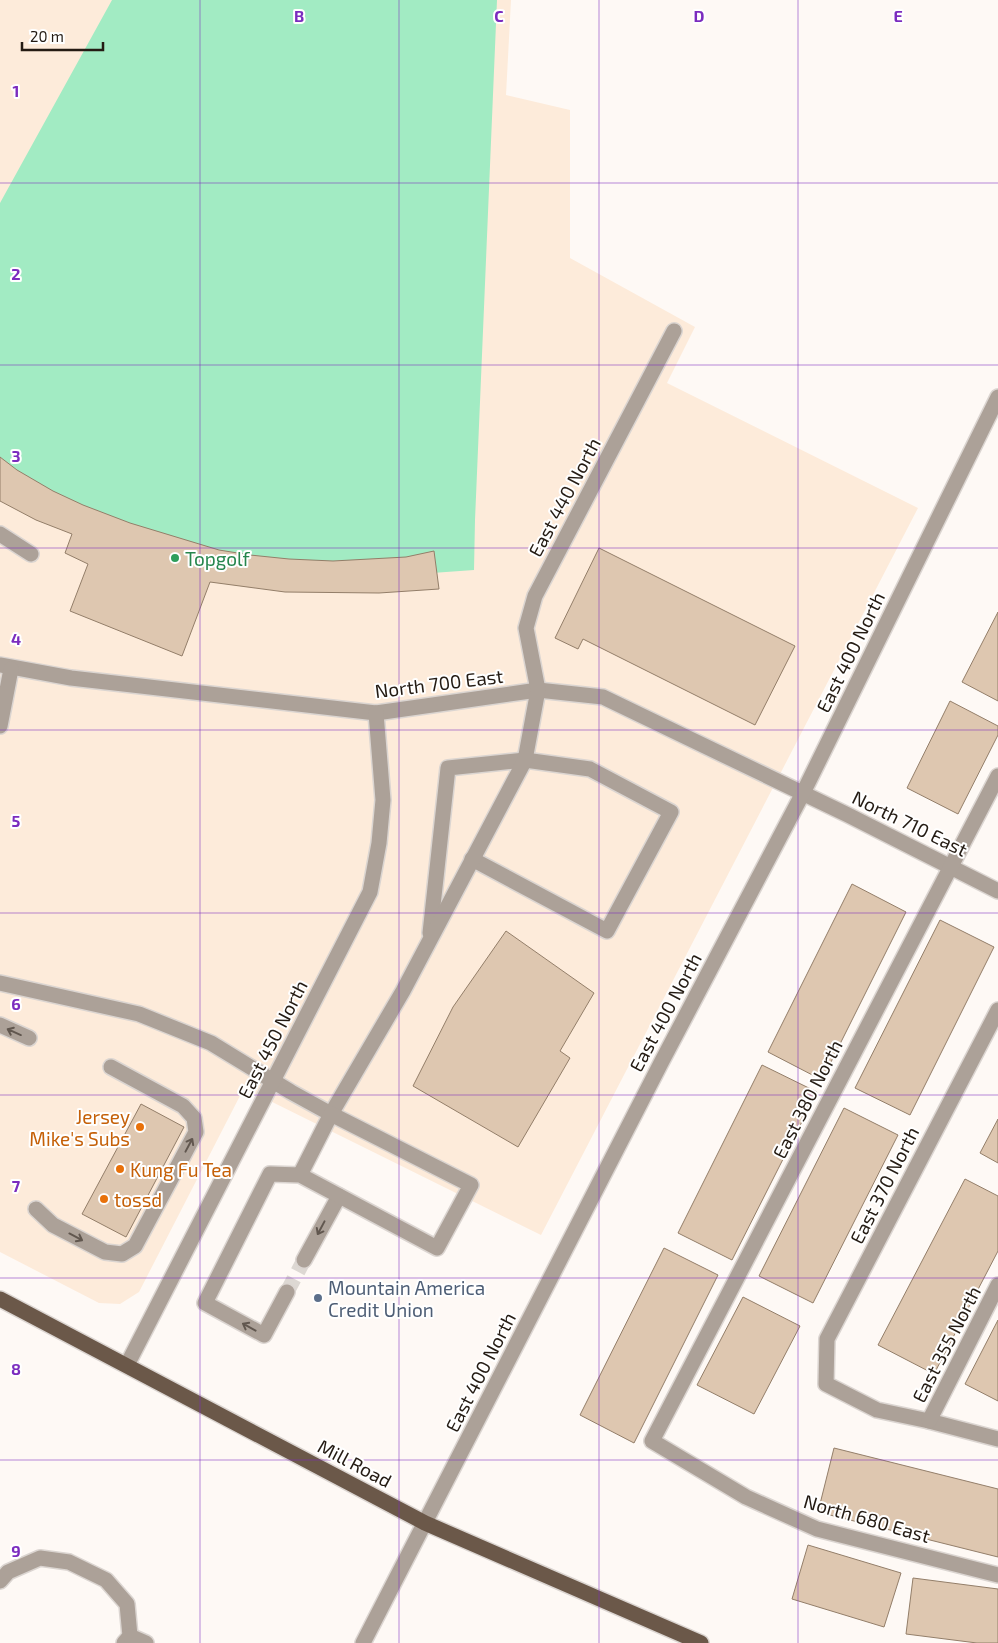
<svg xmlns="http://www.w3.org/2000/svg" width="998" height="1643" font-family="'Exo 2',sans-serif">
  <style>
    .built { fill: #fdebda }
    .grass { fill: #a2ebc3 }
    .building { fill: #dec7b0; stroke: #937e69 }
    .lines { fill: none; stroke-linecap: round; stroke-linejoin: round }
    .minor-tunnel { stroke: #ddd8d3; stroke-width: 15; stroke-dasharray: 15 8; stroke-linecap: butt }
    .minor-casing { stroke: #dbd5d1; stroke-width: 18 }
    .major-casing { stroke: #dbd5d1; stroke-width: 18 }
    .minor { stroke: #aca198; stroke-width: 15 }
    .major { stroke: #6b5849; stroke-width: 15 }
    .oneway { stroke: #61574f }
    .grid { fill: none; stroke: #7b2cbf; stroke-width: 1; stroke-opacity: 0.55 }
    .leisure-dot { fill: #2e9e5b; stroke: #fff; stroke-width: 2 }
    .food-dot { fill: #e8710a; stroke: #fff; stroke-width: 2 }
    .service-dot { fill: #5c6f8a; stroke: #fff; stroke-width: 2 }
    .labels { text-anchor: middle; dominant-baseline: central; stroke-width: 4; stroke-linejoin: round; paint-order: stroke }
    .street-label { font-size: 19px; fill: #241b13; stroke: #fff }
    .leisure-label { font-size: 19px; fill: #27864d; stroke: #fff; text-anchor: start }
    .food-label { font-size: 19px; fill: #c56008; stroke: #fff; text-anchor: start }
    .service-label { font-size: 19px; fill: #4e5e75; stroke: #fff; text-anchor: start }
    .grid-label { font-size: 16px; text-anchor: middle; font-weight: bold; fill: #7b2cbf; stroke: #fff; stroke-width: 4; stroke-linejoin: round; paint-order: stroke }
  </style>
  <rect width="100%" height="100%" fill="#fef9f5"/>
  <path class="built" d="M0,0H511L506,95L570,110V258L695,327L667,383L918,508L541,1235L244,1088L139,1292L120,1304L99,1303L0,1252Z"/>
  <path class="grass" d="M112,0H497L475,520L474,570L418,574L189,561L0,473V203Z"/>
  <g class="building">
    <path d="M0,457L17,470L53,491L83,505L130,523L219,550L250,555L289,559L333,561L406,557L434,551L439,589L379,593L285,592L210,582L182,656L70,611L88,564L65,553L72,534L36,520L0,501Z"/>
    <path d="M599,548L795,646L755,725L583,639L578,649L555,638Z"/>
    <path d="M998,612V701L962,682Z"/>
    <path d="M950,701L998,726V735L958,814L907,788Z"/>
    <path d="M852,884L906,912L822,1080L768,1052Z"/>
    <path d="M940,920L994,947L910,1115L855,1088Z"/>
    <path d="M506,931L594,993L560,1051L570,1058L518,1147L413,1086L453,1007Z"/>
    <path d="M762,1065L817,1092L732,1260L678,1233Z"/>
    <path d="M141,1104L184,1127L126,1237L82,1214Z"/>
    <path d="M844,1108L898,1135L813,1303L759,1276Z"/>
    <path d="M998,1119V1163L980,1153Z"/>
    <path d="M965,1179L998,1196V1251L934,1374L878,1345Z"/>
    <path d="M664,1248L718,1275L634,1443L580,1415Z"/>
    <path d="M743,1297L800,1326L754,1414L697,1385Z"/>
    <path d="M998,1320V1401L965,1384Z"/>
    <path d="M834,1448L998,1489V1557L818,1512Z"/>
    <path d="M808,1545L901,1573L884,1627L792,1599Z"/>
    <path d="M913,1578L998,1589V1643H977L906,1634Z"/>
  </g>
  <g class="lines">
    <path class="minor-tunnel" d="M287,1292L304,1260"/>
    <g class="minor-casing">
      <g id="minor">
        <path d="M0,534L31,554"/>
        <path d="M0,665L71,678L376,713L538,690L603,697L848,815L998,891"/>
        <path d="M0,726L11,669"/>
        <path d="M998,776L652,1441L746,1497L817,1529L998,1575"/>
        <path d="M430,933L448,768L525,760L590,769L671,812L607,931L472,859"/>
        <path d="M0,983L139,1014L211,1043L291,1092L331,1114L403,991L525,760L538,690L526,628L535,596L674,331"/>
        <path d="M998,1010L827,1339L826,1384L877,1410L929,1421L998,1439"/>
        <path d="M0,1025L29,1038"/>
        <path d="M36,1209L53,1225L105,1252L122,1254L135,1246L196,1132L194,1118L183,1106L111,1067"/>
        <path d="M304,1260L339,1196"/>
        <path d="M287,1292L264,1335L205,1303L270,1174L300,1175L331,1114L471,1185L437,1248L300,1175"/>
        <path d="M127,1365L370,892L379,843L383,800L376,713"/>
        <path d="M929,1421L998,1285"/>
        <path d="M0,1581L8,1572L40,1558L69,1562L106,1580L127,1604L130,1636L124,1643"/>
        <path d="M130,1636L146,1643"/>
        <path d="M363,1643L662,1061L803,793L998,397"/>
      </g>
    </g>
    <g class="major-casing">
      <path id="major" d="M0,1299L425,1523L701,1643"/>
    </g>
    <use href="#minor" class="minor"/>
    <use href="#major" class="major"/>
  </g>
  <defs><path id="oneway-shaft" d="M-6 0H5M1.5-3L5.5 0L1.5 3" fill="none" stroke-width="1.6" stroke-linecap="round" stroke-linejoin="round" transform="scale(1.25)"/></defs>
  <g class="oneway">
    <use href="#oneway-shaft" transform="translate(14 1032) rotate(-156)"/>
    <use href="#oneway-shaft" transform="translate(189 1145) rotate(-62)"/>
    <use href="#oneway-shaft" transform="translate(321 1228) rotate(118)"/>
    <use href="#oneway-shaft" transform="translate(76 1237) rotate(28)"/>
    <use href="#oneway-shaft" transform="translate(249 1327) rotate(-151)"/>
  </g>
  <path class="grid" d="M200,0V1643M399,0V1643M599,0V1643M798,0V1643M0,183H998M0,365H998M0,548H998M0,730H998M0,913H998M0,1095H998M0,1278H998M0,1460H998"/>
  <circle class="leisure-dot" cx="175" cy="558" r="5"/>
  <g class="food-dot">
    <circle cx="140" cy="1127" r="5"/>
    <circle cx="120" cy="1169" r="5"/>
    <circle cx="104" cy="1199" r="5"/>
  </g>
  <circle class="service-dot" cx="318" cy="1298" r="5"/>
  <g class="labels">
    <g class="street-label">
      <text transform="translate(564 497) rotate(-62)">East 440 North</text>
      <text transform="translate(850 652) rotate(-64)">East 400 North</text>
      <text transform="translate(439 683) rotate(-7)">North 700 East</text>
      <text transform="translate(910 823) rotate(26)">North 710 East</text>
      <text transform="translate(665 1012) rotate(-62)">East 400 North</text>
      <text transform="translate(272 1039) rotate(-63)">East 450 North</text>
      <text transform="translate(807 1099) rotate(-63)">East 380 North</text>
      <text transform="translate(884 1185) rotate(-63)">East 370 North</text>
      <text transform="translate(946 1344) rotate(-63)">East 355 North</text>
      <text transform="translate(480 1372) rotate(-63)">East 400 North</text>
      <text transform="translate(355 1463) rotate(28)">Mill Road</text>
      <text transform="translate(867 1518) rotate(16)">North 680 East</text>
    </g>
    <g class="leisure-label">
      <text x="185" y="558">Topgolf</text>
    </g>
    <g class="food-label">
      <text x="130" y="1116" text-anchor="end">Jersey<tspan x="130" dy="22">Mike's Subs</tspan></text>
      <text x="130" y="1169">Kung Fu Tea</text>
      <text x="114" y="1199">tossd</text>
    </g>
    <g class="service-label">
      <text x="328" y="1287">Mountain America<tspan x="328" dy="22">Credit Union</tspan></text>
    </g>
  </g>
  <g class="grid-label">
    <text x="299" y="22">B</text>
    <text x="499" y="22">C</text>
    <text x="699" y="22">D</text>
    <text x="898" y="22">E</text>
    <text x="16" y="97">1</text>
    <text x="16" y="280">2</text>
    <text x="16" y="462">3</text>
    <text x="16" y="645">4</text>
    <text x="16" y="827">5</text>
    <text x="16" y="1010">6</text>
    <text x="16" y="1192">7</text>
    <text x="16" y="1375">8</text>
    <text x="16" y="1557">9</text>
  </g>
  <path d="M22 42v8h81v-8" fill="none" stroke="#241b13" stroke-width="2.5"/>
  <text x="30" y="42" font-size="15" fill="#241b13" stroke="#ffffff" stroke-width="4" paint-order="stroke">20 m</text>
</svg>
